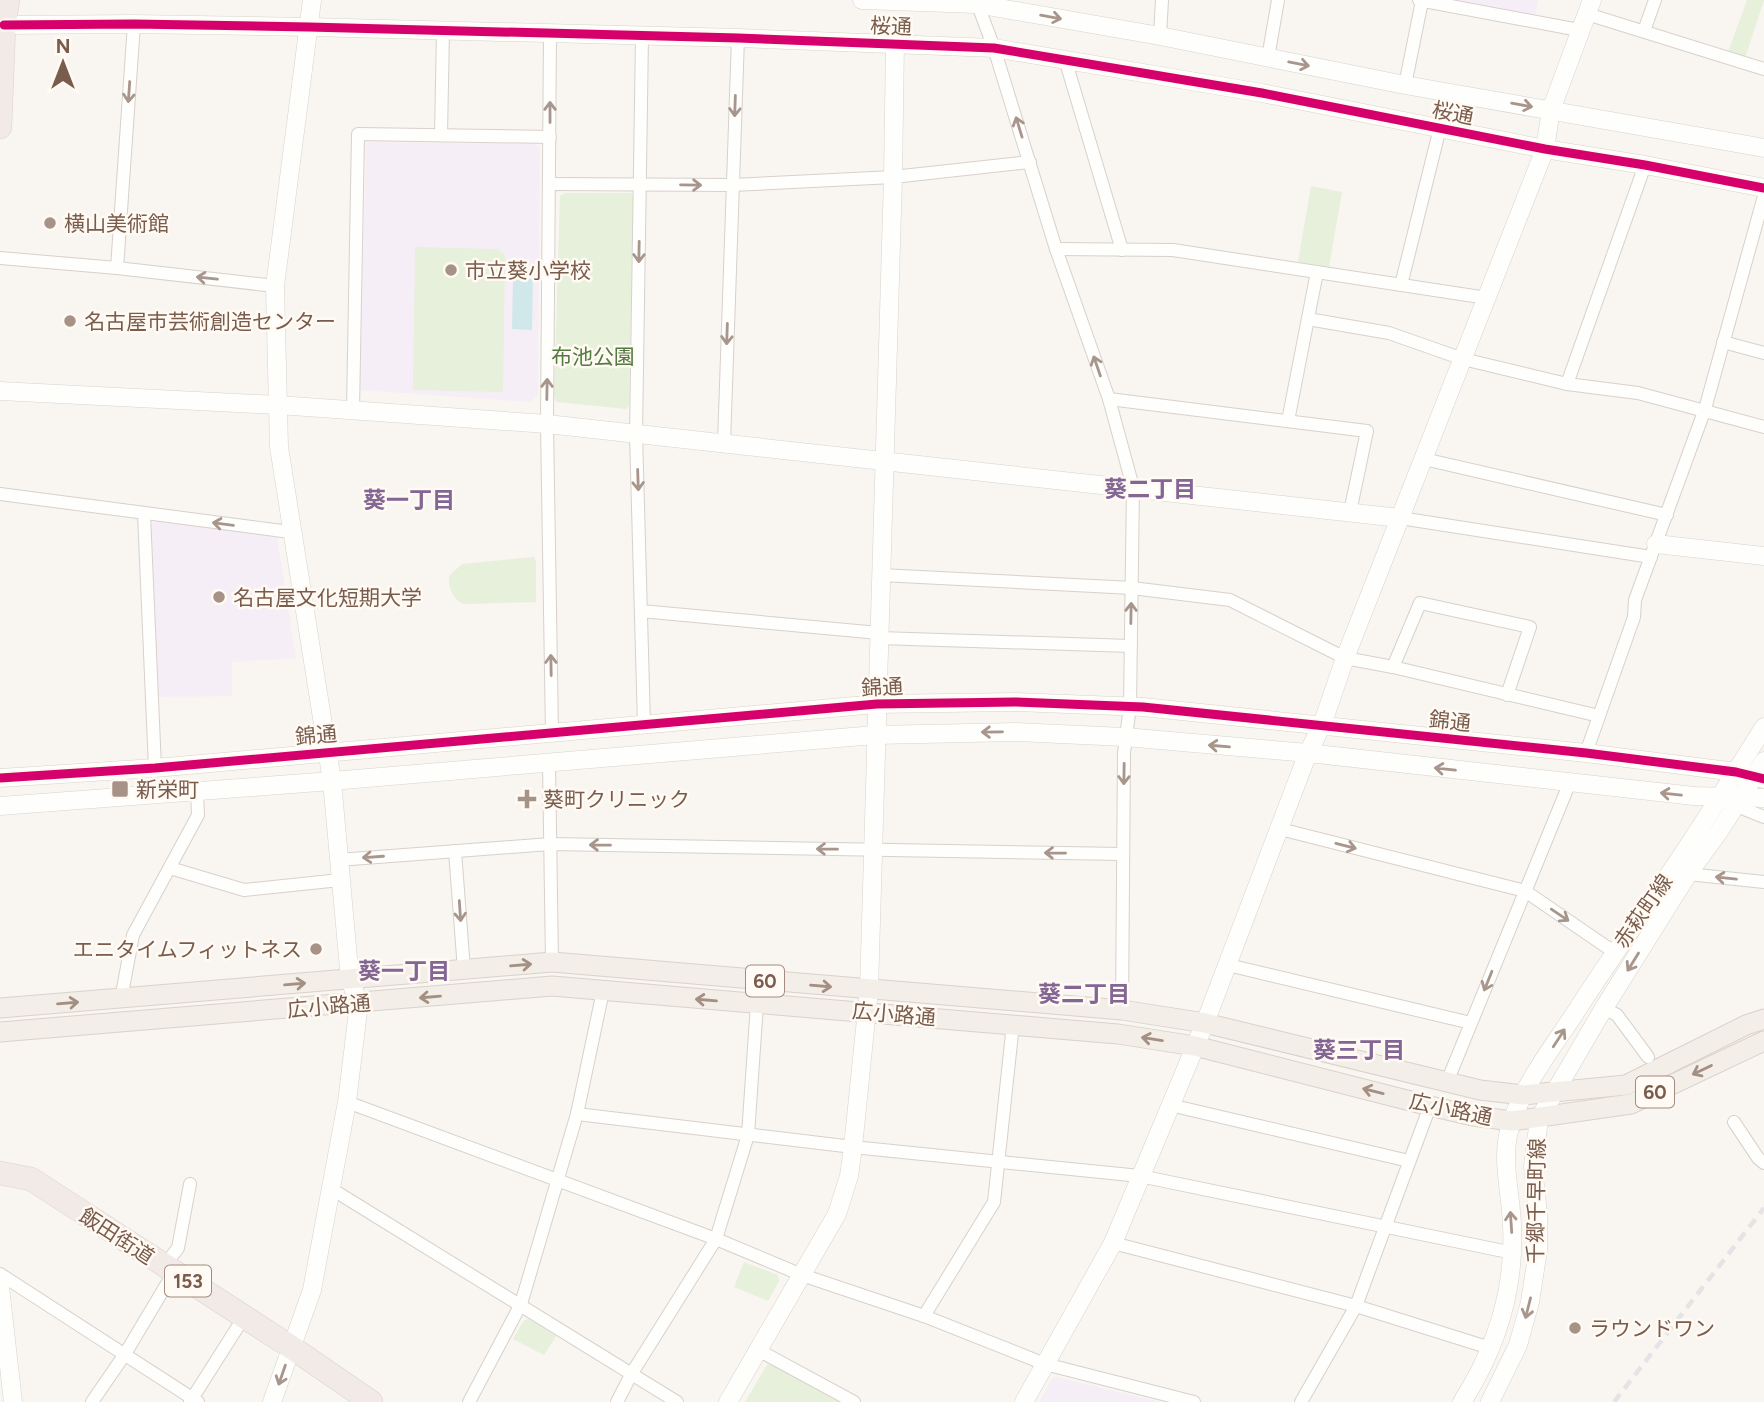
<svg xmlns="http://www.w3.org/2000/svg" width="1764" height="1402" font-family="Figtree,'Noto Sans JP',sans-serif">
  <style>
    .education { fill: #f6eef6 }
    .green { fill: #e7f0db }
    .water { fill: #d0e8ea }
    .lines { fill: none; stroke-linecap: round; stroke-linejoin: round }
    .street-casing { stroke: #d7d1cb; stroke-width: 14 }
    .secondary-casing { stroke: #d9d2cb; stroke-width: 19 }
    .primary-casing { stroke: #dad1cc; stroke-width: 21 }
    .highway-casing { stroke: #dad1cc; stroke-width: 24 }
    .street { stroke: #fefefd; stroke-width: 12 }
    .secondary { stroke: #fefefd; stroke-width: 18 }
    .primary { stroke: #f3eee8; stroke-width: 19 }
    .highway { stroke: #f2eae7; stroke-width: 23 }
    .rail { stroke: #e6e3e7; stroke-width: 4.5; stroke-dasharray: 10 7; stroke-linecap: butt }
    .cycleway-casing { stroke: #fffaf3; stroke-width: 13 }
    .cycleway { stroke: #d6006c; stroke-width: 9 }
    .oneway { stroke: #a8958b }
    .oneway2 { stroke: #a48f83 }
    .poi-dot { fill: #a69286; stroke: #fffaf3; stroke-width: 2.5 }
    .labels { text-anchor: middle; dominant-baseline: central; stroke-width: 5; stroke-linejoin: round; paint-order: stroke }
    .shield { fill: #fffaf3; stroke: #a28b7f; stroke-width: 2 }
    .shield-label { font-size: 19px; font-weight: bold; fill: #7a5c4d }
    .street-label { font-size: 21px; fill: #7a5c4d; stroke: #fffaf3 }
    .poi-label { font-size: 21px; fill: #7a5c4d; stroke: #fffaf3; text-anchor: start }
    .park-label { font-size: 21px; fill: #537a41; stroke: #fffaf3 }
    .neighbourhood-label { font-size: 23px; font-weight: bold; fill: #846695; stroke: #fffaf3 }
  </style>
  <rect width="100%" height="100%" fill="#f9f5f0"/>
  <g class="education">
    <path d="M1442,0H1538L1535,16Z"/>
    <path d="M368,142L535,144L540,149L538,395L530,402L360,390L366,143Z"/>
    <path d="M155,520L277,537L296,658L232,662V696L157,697L148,527Z"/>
    <path d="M1056,1377L1160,1402H1039L1052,1379Z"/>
  </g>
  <g class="green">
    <path d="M1747,0H1764L1745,58L1728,52Z"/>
    <path d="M1311,186L1342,192L1329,267L1298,262Z"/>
    <path d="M565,193H631L633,196L629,406L626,409L557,402L554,397L560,196Z"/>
    <path d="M415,247L497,249L505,255L503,392L413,390Z"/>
    <path d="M534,557L536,562V602L464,604C454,601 446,586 450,575L462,564Z"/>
    <path d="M744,1262L778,1275L779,1281L768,1301L734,1287Z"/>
    <path d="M529,1319L556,1336L544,1355L513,1339L524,1320Z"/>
    <path d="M771,1364L842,1402H745L767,1365Z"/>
  </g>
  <path class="water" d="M513,278L533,279L532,330L512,329Z"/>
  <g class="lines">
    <g class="street-casing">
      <g id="street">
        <path d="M976,0L994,48L1056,249L1109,399L1133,487L1130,706L1124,753L1122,1010"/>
        <path d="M1419,0L1579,30"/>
        <path d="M1587,14L1764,69"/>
        <path d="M1644,31L1655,0"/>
        <path d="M550,34L547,424L552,733"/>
        <path d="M642,36L636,434L644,725"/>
        <path d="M1160,36L1162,0"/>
        <path d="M1268,58L1278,0"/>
        <path d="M1065,59L1122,250"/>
        <path d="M1405,85L1422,1"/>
        <path d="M441,135L443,31"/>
        <path d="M549,184L732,185L893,177L1030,162"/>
        <path d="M1056,249L1173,250L1487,298"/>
        <path d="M0,258L117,268L275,286"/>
        <path d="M117,268L134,24"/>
        <path d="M1401,285L1440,128"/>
        <path d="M1308,319L1389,333L1463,359L1567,384L1638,393L1764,427"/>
        <path d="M1723,342L1764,353"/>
        <path d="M1567,384L1645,165"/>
        <path d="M1109,399L1367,431L1350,512"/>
        <path d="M353,410L358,134L550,137"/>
        <path d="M1288,421L1317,272"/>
        <path d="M724,443L738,38"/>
        <path d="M1424,459L1667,515"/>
        <path d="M0,494L290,532"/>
        <path d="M144,514L155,768"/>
        <path d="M1400,518L1651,557"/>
        <path d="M881,575L1132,588L1230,600L1345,658L1393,667L1599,716"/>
        <path d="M641,611L879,633"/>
        <path d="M879,638L1131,646"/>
        <path d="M1393,667L1420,603L1530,627L1507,695"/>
        <path d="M1586,753L1634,617L1635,600L1705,409L1764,196"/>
        <path d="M549,763L552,962"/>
        <path d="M1729,803L1764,817"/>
        <path d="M1280,829L1525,891L1614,952"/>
        <path d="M455,851L464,970"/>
        <path d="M338,860L550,844L1123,854"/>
        <path d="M170,868L244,890L340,880"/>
        <path d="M1688,874L1764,882"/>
        <path d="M1228,965L1471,1023"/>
        <path d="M121,999L133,935L198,815L197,792"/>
        <path d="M1604,1008L1617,1015L1648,1057"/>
        <path d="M1447,1082L1570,782"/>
        <path d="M347,1102L716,1239L802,1275L924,1316L1045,1364L1194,1402"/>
        <path d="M1170,1105L1409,1161"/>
        <path d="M577,1114L853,1147L1140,1176L1513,1253"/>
        <path d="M1734,1122L1758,1158L1764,1163"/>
        <path d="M330,1188L677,1402"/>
        <path d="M1113,1243L1356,1306L1490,1348"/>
        <path d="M164,1266L178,1248L190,1184"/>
        <path d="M0,1274L198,1402"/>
        <path d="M924,1316L994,1202L1013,1024"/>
        <path d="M758,1350L854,1402"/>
        <path d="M92,1402L125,1354L174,1272"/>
        <path d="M190,1402L244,1317"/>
        <path d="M469,1402L521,1304L577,1114L603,991"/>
        <path d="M617,1402L632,1373L716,1239L748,1135L757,1004"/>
        <path d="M1301,1402L1356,1306L1430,1106"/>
      </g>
    </g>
    <g class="secondary-casing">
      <g id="secondary">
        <path d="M862,0L976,4L1160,36L1405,85L1764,148"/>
        <path d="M4,25L134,24L309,27L738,38L994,48L1262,93L1545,149L1645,165L1764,188"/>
        <path d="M0,391L278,405L547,424L1400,518"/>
        <path d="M1656,544L1764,556"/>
        <path d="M0,778L155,768L877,704L1015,702L1143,707L1586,753L1736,772L1764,779"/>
        <path d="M0,806L332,781L875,735L1016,732L1125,737L1308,753L1694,796L1764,798"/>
        <path d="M0,1287L13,1402"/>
        <path d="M272,1402L312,1290L347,1102L359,1003L350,980L332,781L279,447L275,286L312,0"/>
        <path d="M728,1402L837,1214L849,1176L853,1147L869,990L893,177L895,44"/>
        <path d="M1024,1402L1113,1243L1205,1023L1308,753L1322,725L1345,658L1545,149L1551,110L1592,0"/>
        <path d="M1462,1402C1496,1349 1515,1289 1512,1226C1511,1189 1499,1157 1512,1121C1526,1080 1556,1043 1579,1007C1609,960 1641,916 1672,870C1704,823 1734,775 1764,727"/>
        <path d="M1490,1402L1518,1345L1530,1302L1538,1250V1215L1533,1166L1539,1119L1604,1008L1688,874L1720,830L1764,761"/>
      </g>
    </g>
    <g class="primary-casing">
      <g id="primary">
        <path d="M0,1008L552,962L1122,1010L1205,1023L1480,1090L1523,1095L1626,1085L1746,1025L1764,1019"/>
        <path d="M0,1032L552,986L1118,1034L1195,1046L1430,1106L1473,1116L1512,1121L1631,1104L1764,1041"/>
      </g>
    </g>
    <g class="highway-casing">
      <g id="highway">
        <path d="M0,127L4,25L8,0"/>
        <path d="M0,1173L31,1179L291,1347L371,1402"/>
      </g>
    </g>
    <use href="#street" class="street"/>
    <use href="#secondary" class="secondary"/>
    <use href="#primary" class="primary"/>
    <use href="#highway" class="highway"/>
    <path class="rail" d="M1614,1402L1764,1208"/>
    <g class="cycleway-casing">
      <g id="cycleway">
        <path d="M4,25L134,24L309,27L738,38L994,48L1262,93L1545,149L1645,165L1764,188"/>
        <path d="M0,778L155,768L877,704L1015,702L1143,707L1586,753L1736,772L1764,779"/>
      </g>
    </g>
    <use href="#cycleway" class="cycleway"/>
  </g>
  <defs><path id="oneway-shaft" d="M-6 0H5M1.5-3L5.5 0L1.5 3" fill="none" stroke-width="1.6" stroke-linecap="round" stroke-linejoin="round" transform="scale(1.75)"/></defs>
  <g class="oneway">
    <use href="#oneway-shaft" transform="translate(1051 17) rotate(10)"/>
    <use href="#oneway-shaft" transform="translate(1299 64) rotate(11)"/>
    <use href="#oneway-shaft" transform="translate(129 92) rotate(94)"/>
    <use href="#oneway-shaft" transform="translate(1522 105) rotate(10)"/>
    <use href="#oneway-shaft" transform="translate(735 106) rotate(92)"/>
    <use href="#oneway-shaft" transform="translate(550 112) rotate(-90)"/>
    <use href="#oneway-shaft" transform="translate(1019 127) rotate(-107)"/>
    <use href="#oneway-shaft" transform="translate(691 185) rotate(1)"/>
    <use href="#oneway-shaft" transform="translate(639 252) rotate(91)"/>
    <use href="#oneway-shaft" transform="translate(207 278) rotate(-174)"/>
    <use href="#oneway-shaft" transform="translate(727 334) rotate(92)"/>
    <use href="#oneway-shaft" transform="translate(1097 366) rotate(-109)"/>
    <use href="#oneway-shaft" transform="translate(547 389) rotate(-89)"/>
    <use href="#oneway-shaft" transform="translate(638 480) rotate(88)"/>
    <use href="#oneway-shaft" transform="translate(223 524) rotate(-173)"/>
    <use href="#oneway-shaft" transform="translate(1131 613) rotate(-89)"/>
    <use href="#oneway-shaft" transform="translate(551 665) rotate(-91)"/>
    <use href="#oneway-shaft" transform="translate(992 732) rotate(179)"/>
    <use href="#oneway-shaft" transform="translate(1219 746) rotate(-175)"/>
    <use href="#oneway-shaft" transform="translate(1445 769) rotate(-174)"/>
    <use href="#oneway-shaft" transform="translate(1124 774) rotate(91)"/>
    <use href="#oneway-shaft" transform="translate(1671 794) rotate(-174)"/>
    <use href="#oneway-shaft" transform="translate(600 845) rotate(-179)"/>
    <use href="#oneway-shaft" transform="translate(1346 846) rotate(14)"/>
    <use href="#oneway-shaft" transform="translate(827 849) rotate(-179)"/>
    <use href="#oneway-shaft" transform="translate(1055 853) rotate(-179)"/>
    <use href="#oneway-shaft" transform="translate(373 857) rotate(176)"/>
    <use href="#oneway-shaft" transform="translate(1726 878) rotate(-174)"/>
    <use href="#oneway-shaft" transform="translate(460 911) rotate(86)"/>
    <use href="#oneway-shaft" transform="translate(1560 915) rotate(34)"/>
    <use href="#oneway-shaft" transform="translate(1633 962) rotate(122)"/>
    <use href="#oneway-shaft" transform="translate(1488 981) rotate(112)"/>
    <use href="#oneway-shaft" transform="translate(1559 1038) rotate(-57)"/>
    <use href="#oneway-shaft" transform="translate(1511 1222) rotate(-94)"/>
    <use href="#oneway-shaft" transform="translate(1528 1308) rotate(104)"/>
    <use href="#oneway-shaft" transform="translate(282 1375) rotate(109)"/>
  </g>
  <g class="oneway2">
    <use href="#oneway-shaft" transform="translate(521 965) rotate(-5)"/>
    <use href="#oneway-shaft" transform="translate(295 984) rotate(-5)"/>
    <use href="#oneway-shaft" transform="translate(821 986) rotate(5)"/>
    <use href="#oneway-shaft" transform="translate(430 997) rotate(175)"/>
    <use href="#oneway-shaft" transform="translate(706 1000) rotate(-175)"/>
    <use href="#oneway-shaft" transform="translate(68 1003) rotate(-5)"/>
    <use href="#oneway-shaft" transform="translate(1152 1039) rotate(-171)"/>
    <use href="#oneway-shaft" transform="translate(1702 1070) rotate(154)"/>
    <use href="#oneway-shaft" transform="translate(1373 1091) rotate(-166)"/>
  </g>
  <g class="poi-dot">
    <circle cx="50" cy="223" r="7"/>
    <circle cx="451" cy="270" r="7"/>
    <circle cx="70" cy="321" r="7"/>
    <circle cx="219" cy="597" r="7"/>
    <rect x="111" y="780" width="18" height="18" rx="3.5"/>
    <path d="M523.5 788.5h7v7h7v7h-7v7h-7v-7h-7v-7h7z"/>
    <circle cx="316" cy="949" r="7"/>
    <circle cx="1575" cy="1328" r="7"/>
  </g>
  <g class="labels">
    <g class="shield">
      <rect x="746" y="965.5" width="38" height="31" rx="5"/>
      <rect x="1636" y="1076.5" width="38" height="31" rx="5"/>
      <rect x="165" y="1265.5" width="46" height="31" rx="5"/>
    </g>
    <g class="shield-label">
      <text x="765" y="981">60</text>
      <text x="1655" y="1092">60</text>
      <text x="188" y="1281">153</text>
    </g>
    <g class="street-label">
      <text transform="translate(891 26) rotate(2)">桜通</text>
      <text transform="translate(1453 113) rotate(11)">桜通</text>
      <text transform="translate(882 687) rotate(-3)">錦通</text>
      <text transform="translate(1450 721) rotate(6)">錦通</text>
      <text transform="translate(316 735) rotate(-5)">錦通</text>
      <text transform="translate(1643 911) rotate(-55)">赤萩町線</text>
      <text transform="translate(329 1006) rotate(-5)">広小路通</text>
      <text transform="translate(894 1014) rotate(5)">広小路通</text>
      <text transform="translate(1451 1109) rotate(12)">広小路通</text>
      <text transform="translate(1536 1201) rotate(-89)">千郷千早町線</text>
      <text transform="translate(117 1236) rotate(33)">飯田街道</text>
    </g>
    <g class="poi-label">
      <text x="64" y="223">横山美術館</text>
      <text x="465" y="270">市立葵小学校</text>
      <text x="84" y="321">名古屋市芸術創造センター</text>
      <text x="233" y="597">名古屋文化短期大学</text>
      <text x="136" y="789">新栄町</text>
      <text x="543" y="799">葵町クリニック</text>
      <text x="302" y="949" text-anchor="end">エニタイムフィットネス</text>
      <text x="1589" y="1328">ラウンドワン</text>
    </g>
    <g class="park-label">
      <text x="593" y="356">布池公園</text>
    </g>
    <g class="neighbourhood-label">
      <text x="1150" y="489">葵二丁目</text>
      <text x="409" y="500">葵一丁目</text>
      <text x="404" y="971">葵一丁目</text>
      <text x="1084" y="994">葵二丁目</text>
      <text x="1359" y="1050">葵三丁目</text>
    </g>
  </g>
  <g transform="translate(63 63)" stroke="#fffaf3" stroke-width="5" paint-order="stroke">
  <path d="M0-5L12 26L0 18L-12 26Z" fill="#7a5c4d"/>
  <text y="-10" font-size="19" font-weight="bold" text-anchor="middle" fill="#7a5c4d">N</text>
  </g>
</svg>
